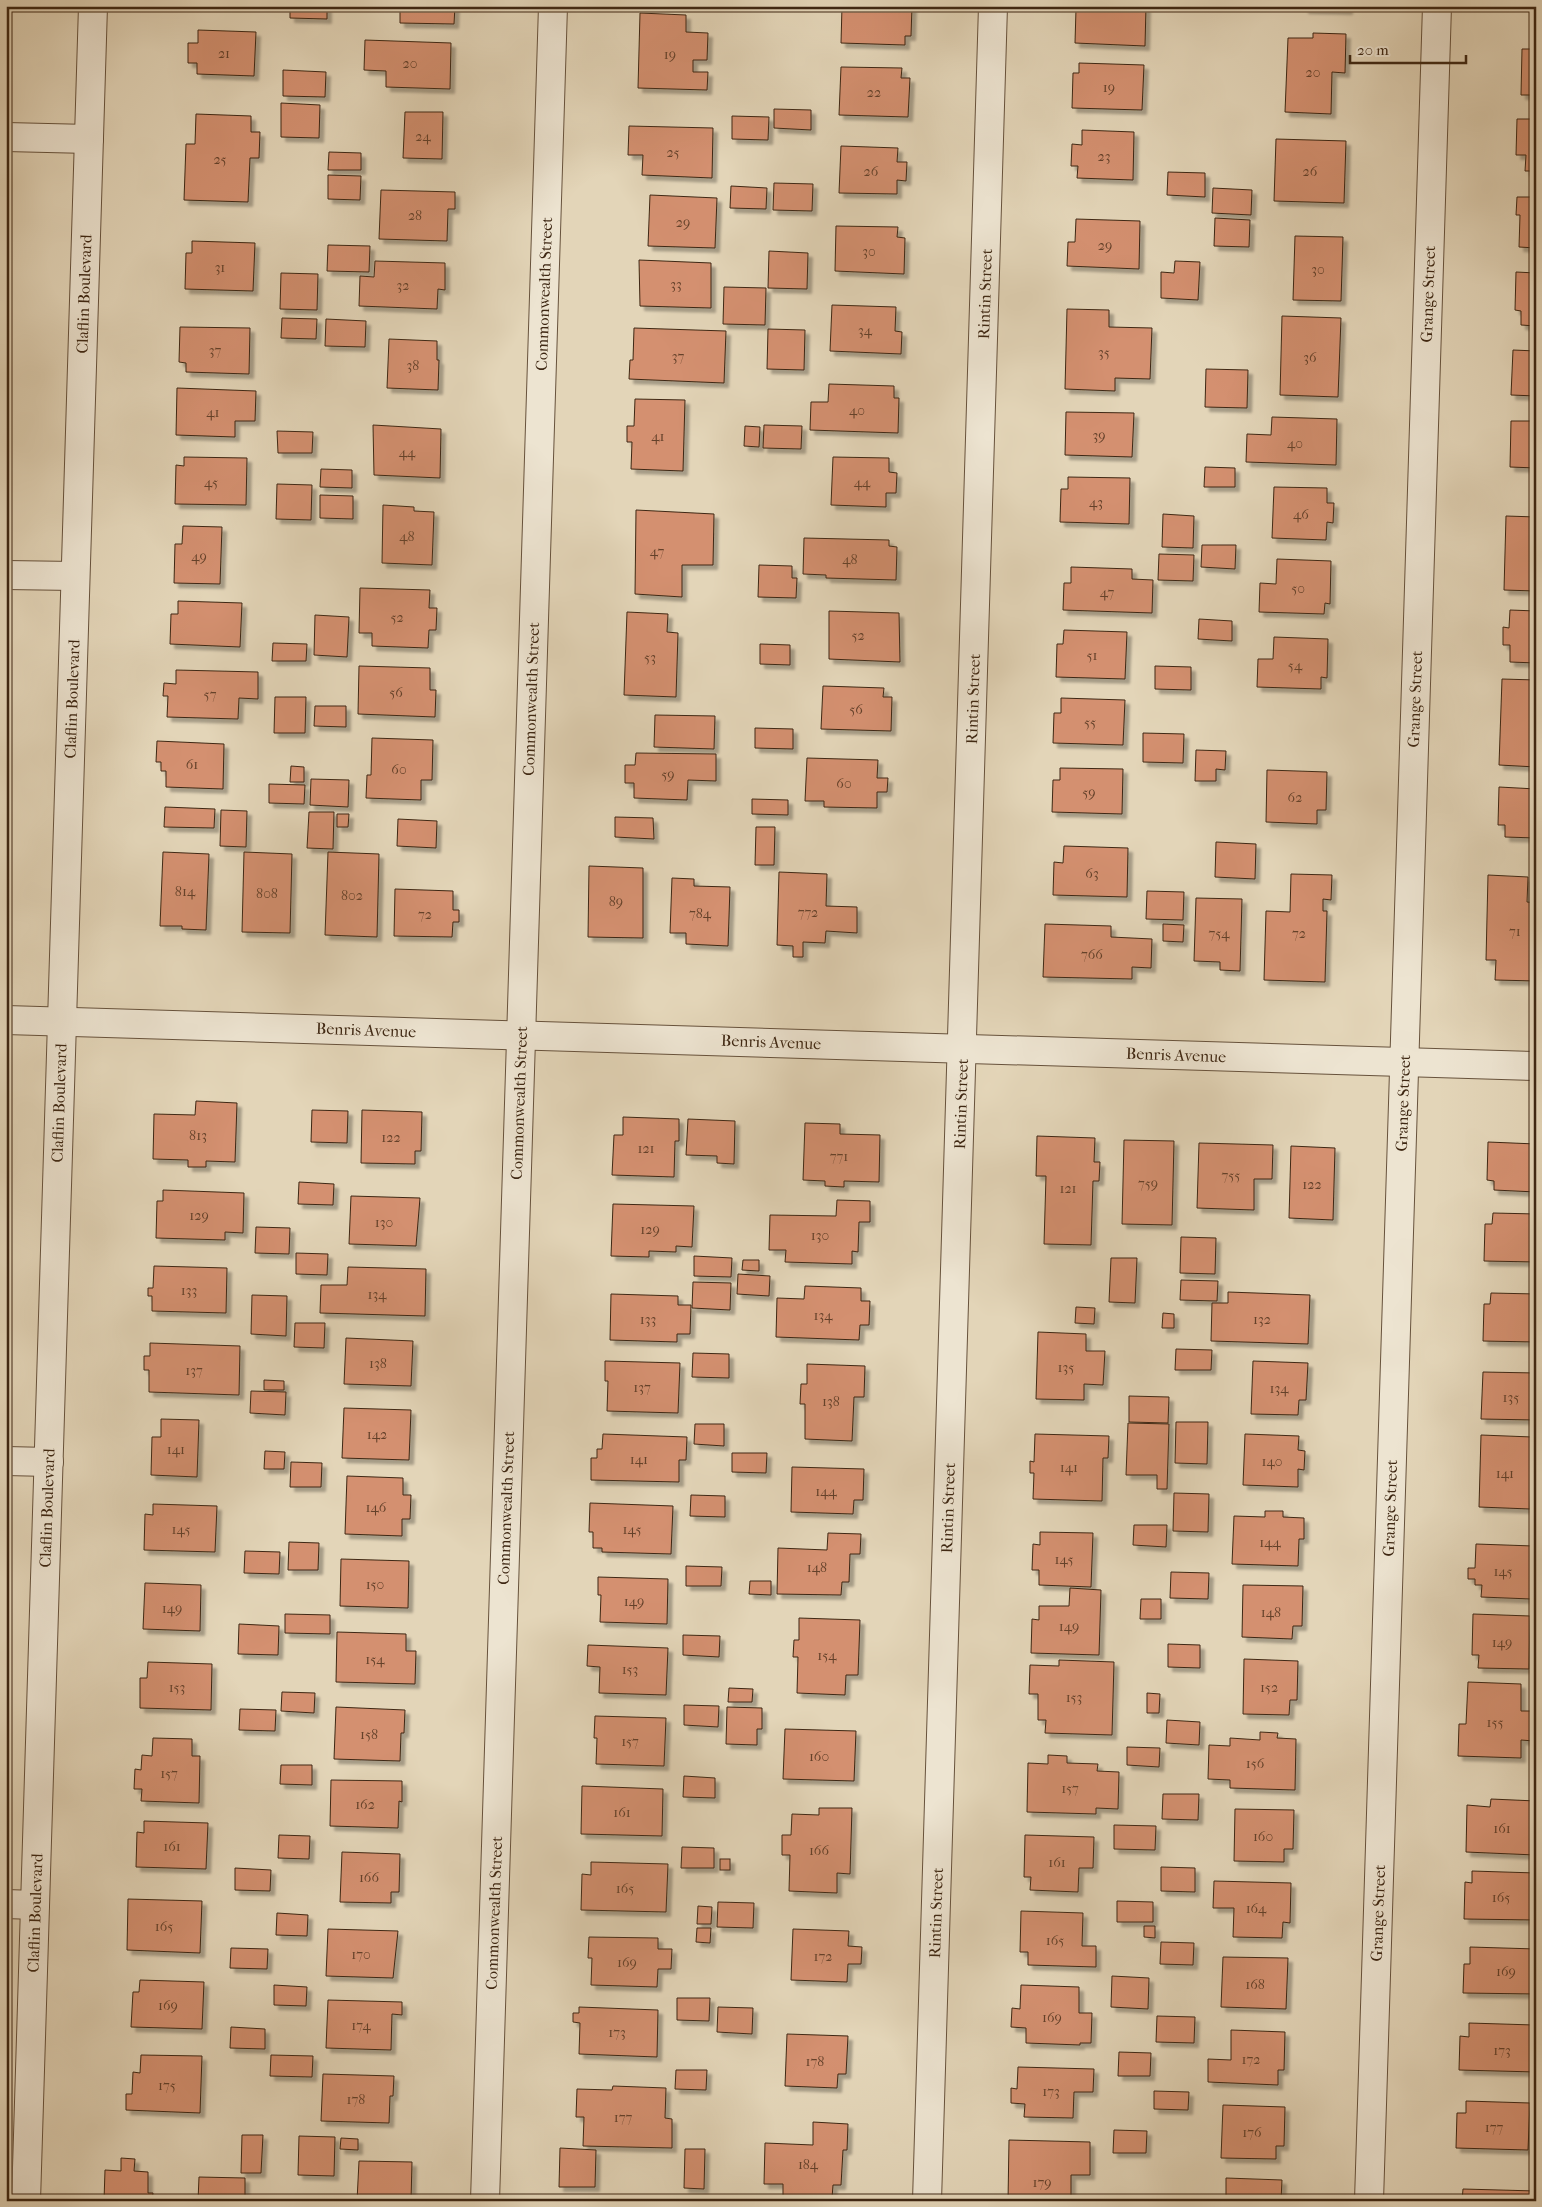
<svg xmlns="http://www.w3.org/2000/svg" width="1542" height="2207" font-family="'IM FELL French Canon',serif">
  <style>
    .building { fill: #d4906f; stroke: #3e2713; filter: url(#shadow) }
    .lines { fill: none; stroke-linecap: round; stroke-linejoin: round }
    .minor-casing { stroke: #67523c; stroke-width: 30 }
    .minor { stroke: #ede4d1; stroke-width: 28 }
    .labels { text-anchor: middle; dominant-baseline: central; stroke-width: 4; stroke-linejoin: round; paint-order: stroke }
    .number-label { font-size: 14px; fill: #64412a }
    .street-label { font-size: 16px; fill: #3e2713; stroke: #ede4d1 }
  </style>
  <defs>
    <filter id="shadow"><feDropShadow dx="4.5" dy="4.5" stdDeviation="1" flood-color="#0004"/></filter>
  </defs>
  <rect width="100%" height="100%" fill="#e3d5b8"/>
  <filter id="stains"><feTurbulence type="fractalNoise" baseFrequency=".004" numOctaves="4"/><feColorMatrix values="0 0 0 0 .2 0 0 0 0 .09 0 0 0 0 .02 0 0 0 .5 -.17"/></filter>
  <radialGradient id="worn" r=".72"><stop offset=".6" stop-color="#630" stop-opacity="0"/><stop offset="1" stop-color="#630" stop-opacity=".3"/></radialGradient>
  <g class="building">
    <path d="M290,6H327V19L290,18Z"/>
    <path d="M400,6H455L454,24L400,23Z"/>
    <path d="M842,6H912L911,36H905V45L841,43Z"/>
    <path d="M1083,6H1146L1145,46L1075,43L1076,9H1083Z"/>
    <path d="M1304,6H1348V10L1304,9Z"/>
    <path d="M640,13L686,15V32L708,33L707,60H693V72H708L707,90L638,88Z"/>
    <path d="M198,30L256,32L254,76L197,74V63H188V43H198Z"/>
    <path d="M1313,33L1346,34L1345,73L1332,72L1331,114L1285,112L1288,38H1313Z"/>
    <path d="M365,40L451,43L450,89L386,87V71L364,70Z"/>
    <path d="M1522,49H1536V95H1521Z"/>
    <path d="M1079,63L1144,65L1142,110L1072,108L1073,73H1079Z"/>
    <path d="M841,67L902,68L901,78H910L908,117L839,115Z"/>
    <path d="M283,70L326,72L325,97L283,96Z"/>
    <path d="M281,103L320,105L319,138L281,137Z"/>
    <path d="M774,109L811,110V130L774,128Z"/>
    <path d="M405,112H443L442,159L403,158Z"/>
    <path d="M196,114L251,116V132H260L259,158H250L248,202L184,200L186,144H195Z"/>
    <path d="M732,116L769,117L768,140L732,139Z"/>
    <path d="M1517,119H1536V171H1525L1526,155H1516Z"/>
    <path d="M629,126L713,128L712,178L642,175L643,155H628Z"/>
    <path d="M1082,130L1134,132L1133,180L1077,178L1078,166H1071L1072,144L1082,145Z"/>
    <path d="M1276,139L1346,141L1344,203L1274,201Z"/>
    <path d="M841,146L898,148L897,162H907L906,181L897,180V194L839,193Z"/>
    <path d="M329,152L361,153V170H328Z"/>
    <path d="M1168,172L1205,173V197L1167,195Z"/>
    <path d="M328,175L361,176L360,200L328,199Z"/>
    <path d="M774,183L813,184L812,211L773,210Z"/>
    <path d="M731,186L767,188L766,209L730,208Z"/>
    <path d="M1213,188L1252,190L1251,215L1212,213Z"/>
    <path d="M381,190L455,192V209H448L447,241L379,239Z"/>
    <path d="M650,195L717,198L715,248L648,246Z"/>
    <path d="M1517,197H1536V248L1519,247L1520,215H1516Z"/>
    <path d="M1215,218L1250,220L1249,247L1214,246Z"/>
    <path d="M1076,219L1140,221L1139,269L1067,266L1068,242H1075Z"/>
    <path d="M836,226L898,227L897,237L905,238L904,274L835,271Z"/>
    <path d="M1295,236L1343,237L1341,301L1293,300Z"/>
    <path d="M192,241L255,243L253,291L185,289L186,253H192Z"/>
    <path d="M328,245L370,246L369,272L327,271Z"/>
    <path d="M769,251L808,253L807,289L768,288Z"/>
    <path d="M639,260L711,263V308L640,306Z"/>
    <path d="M375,261L445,263V290L438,289L437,309L359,306L360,276L374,277Z"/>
    <path d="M1175,261L1200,262L1198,300L1161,298V272L1174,273Z"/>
    <path d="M1516,272L1536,273V326L1521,325V311L1515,310Z"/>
    <path d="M281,273L318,274L317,310L280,309Z"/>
    <path d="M724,287L766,288L765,325L723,324Z"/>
    <path d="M832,305L896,307L895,331L902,332L901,354L830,351Z"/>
    <path d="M1067,309L1109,310V327L1152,328L1150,379L1115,378V391L1065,389Z"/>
    <path d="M1282,316L1341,318L1338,397L1280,395Z"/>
    <path d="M282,318L317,319L316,339L281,338Z"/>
    <path d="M326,319L366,321L365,347L325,346Z"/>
    <path d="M180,327L250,328L249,374L186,372V363L179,362Z"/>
    <path d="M634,328L726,331L724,383L629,379L630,360H633Z"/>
    <path d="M768,329L805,330L804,370L767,369Z"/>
    <path d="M389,339L437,341V360H439L438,390L387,388Z"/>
    <path d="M1513,350L1536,351V396L1511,395Z"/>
    <path d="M1206,369L1248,370L1247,408L1205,407Z"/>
    <path d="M829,384L894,386V398H899L898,433L810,430L811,402H828Z"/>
    <path d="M177,388L256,391L255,421H235V437L176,435Z"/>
    <path d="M635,399L685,400L683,471L631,469L632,442H627V426H634Z"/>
    <path d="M1066,412L1134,413L1132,457L1065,455Z"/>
    <path d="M1272,417L1337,419L1336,465L1246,462L1247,434L1271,435Z"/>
    <path d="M1511,421H1536V468L1510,467Z"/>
    <path d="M373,425L441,429L440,478L374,475Z"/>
    <path d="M764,425L802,426L801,449L763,448Z"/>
    <path d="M745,426L760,427L759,447L744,446Z"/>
    <path d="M277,431L313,432L312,453H278Z"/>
    <path d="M184,457L247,458L246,505L175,504L176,465L184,466Z"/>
    <path d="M833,457L889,458V472L897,473L896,493H886V507L831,505Z"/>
    <path d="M1205,467L1235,468V487H1204Z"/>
    <path d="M321,469L352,470V488L320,487Z"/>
    <path d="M1068,477L1130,478L1129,524L1060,522L1061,489H1068Z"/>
    <path d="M277,484L312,485L311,520L276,519Z"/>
    <path d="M1274,487L1327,488V503H1334L1333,523L1327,522L1326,540L1272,538Z"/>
    <path d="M320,495L353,496V519L320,518Z"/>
    <path d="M383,505L414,507V511L434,512L432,565L382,563Z"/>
    <path d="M636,510L714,514L713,565H682V597L635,594Z"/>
    <path d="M1163,514L1194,516L1193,548L1162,547Z"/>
    <path d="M1506,516L1536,517V591L1504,590Z"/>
    <path d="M183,526L222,527L220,584L174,583L175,544H182Z"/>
    <path d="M804,538L889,540V546L897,547L896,580L826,578V575L803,574Z"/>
    <path d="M1202,545H1236L1235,569L1201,567Z"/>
    <path d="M1159,554L1194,555L1193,581L1158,580Z"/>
    <path d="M1277,559L1331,561L1330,604L1325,603L1324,614L1259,612L1260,583L1276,584Z"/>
    <path d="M759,565L792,566V578H797L796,598L758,597Z"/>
    <path d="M1071,567L1132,569V579L1153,580L1152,613L1063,610L1064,583H1071Z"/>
    <path d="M360,588L430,590L429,608H437L436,630H429L428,648L372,646V633H359Z"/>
    <path d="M178,601L242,603L240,647L170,644L171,614H178Z"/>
    <path d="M1510,610L1536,611V663L1510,662V645H1503V627L1509,628Z"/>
    <path d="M829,611L899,613L900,662L829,659Z"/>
    <path d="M627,612L668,614L667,632L678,633L676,697L624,695Z"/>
    <path d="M315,615L349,617L347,657L314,655Z"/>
    <path d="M1199,619L1232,621V641L1198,639Z"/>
    <path d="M1064,630L1127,632L1125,679L1056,677L1057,644H1063Z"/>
    <path d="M1274,637L1328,639L1327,678L1321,677V689L1257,687L1258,659H1273Z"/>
    <path d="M273,643L307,644L306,661H272Z"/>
    <path d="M760,644L790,645V665L760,664Z"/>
    <path d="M359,666L430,668V690H436L435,717L358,714Z"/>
    <path d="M1155,666L1191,667V690L1155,689Z"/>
    <path d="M176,670L258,672V699L239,698L238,719L167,717L168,696H163L164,683L176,684Z"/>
    <path d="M1502,679L1536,680V767L1499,765Z"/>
    <path d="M823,686L884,688L883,697H892L891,731L821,729Z"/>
    <path d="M275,697H306L305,733H274Z"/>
    <path d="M1061,698L1125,700L1123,745L1053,743L1054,713H1061Z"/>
    <path d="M315,706H346V727L314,726Z"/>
    <path d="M655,715L715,716L714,749L654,747Z"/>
    <path d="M755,728L793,729V749L755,748Z"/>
    <path d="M1143,733L1184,734L1183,763L1143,762Z"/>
    <path d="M372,738L433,740L432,780H421V800L366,798L367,775H371Z"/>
    <path d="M157,741L224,744L223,789L166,787V771H161V762H156Z"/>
    <path d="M1196,750L1226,751L1225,770L1216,769V781H1195Z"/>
    <path d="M636,753L716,754V781L688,780L687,800L634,798V783H625V765H635Z"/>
    <path d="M807,758L878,760L877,778H888L887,792H877V808L824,807V801H805Z"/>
    <path d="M291,766L304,767V782H290Z"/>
    <path d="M1060,768L1123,769L1122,814L1052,812L1053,780H1060Z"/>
    <path d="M1267,770L1327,772L1326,810H1317V824L1266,822Z"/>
    <path d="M311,779L349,780L348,807L310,805Z"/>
    <path d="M269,784L305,785L304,804L269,803Z"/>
    <path d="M1499,787L1536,789V838L1505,837V825H1498Z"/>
    <path d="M752,799L788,800V815L752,814Z"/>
    <path d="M165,807L215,809L214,828L164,827Z"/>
    <path d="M221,810L247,811L246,847L220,846Z"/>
    <path d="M309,812H334L333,849L307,848Z"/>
    <path d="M337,814H349L348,827H337Z"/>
    <path d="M615,817L653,818L654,839L615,837Z"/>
    <path d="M398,819L437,821L436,848L397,846Z"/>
    <path d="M756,827H775L774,865H755Z"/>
    <path d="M1216,842L1256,844L1255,879L1215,877Z"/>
    <path d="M1064,846L1128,848L1127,897L1053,895L1054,862L1063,863Z"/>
    <path d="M163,852L209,854L206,930L182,929V926H160Z"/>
    <path d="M244,852L292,854L290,933L242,932Z"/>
    <path d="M328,852L379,854L377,937L325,935Z"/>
    <path d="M589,866L643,868V938L588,937Z"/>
    <path d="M779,872L827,874L826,906L857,907V933L826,931L825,943L803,942V957H793V946L777,945Z"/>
    <path d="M1291,874L1332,875L1331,900L1323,899V911H1327L1325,982L1264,980L1266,911L1290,912Z"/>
    <path d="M1488,875L1528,877L1527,902L1536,903V981L1495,980L1496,960H1486Z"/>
    <path d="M672,878L694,879V886L730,887L728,946L686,944V933H670Z"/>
    <path d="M395,889L453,891V910H459V922H453L452,937L394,936Z"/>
    <path d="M1147,891L1184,892L1183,920L1146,919Z"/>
    <path d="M1196,898L1242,899L1240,971L1220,970V962L1194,961Z"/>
    <path d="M1045,924L1111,926V937L1152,939L1151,968L1132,967V979L1043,977Z"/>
    <path d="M1163,924L1184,925L1183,942L1163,941Z"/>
    <path d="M196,1101L237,1103L235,1162L206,1161V1167H188V1160L153,1159L154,1114L195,1115Z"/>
    <path d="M312,1110L348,1111L347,1143L311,1142Z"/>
    <path d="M362,1110L422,1112L421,1151H415V1164L361,1163Z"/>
    <path d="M623,1117L679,1119V1141H675L674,1177L612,1175L614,1135H623Z"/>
    <path d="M688,1119L735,1121L734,1164L717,1163V1156L686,1155Z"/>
    <path d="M805,1123L840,1124V1134L880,1135L879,1182L844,1181V1187L825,1186V1181L803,1180Z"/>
    <path d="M1037,1136L1095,1138L1094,1162H1100L1099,1181H1093L1091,1245L1044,1244L1046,1176H1036Z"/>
    <path d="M1124,1140L1174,1141L1172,1225L1122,1224Z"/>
    <path d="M1488,1142L1536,1144V1192L1494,1190V1181L1487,1180Z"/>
    <path d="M1199,1143L1273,1145L1272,1179H1254V1210L1197,1208Z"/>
    <path d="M1291,1146L1335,1148L1333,1220L1289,1218Z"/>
    <path d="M299,1182L334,1184L333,1205L298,1204Z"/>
    <path d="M163,1190L244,1193L243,1233L225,1232V1240L156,1238L157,1201H163Z"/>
    <path d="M351,1196L420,1198L416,1246L349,1244Z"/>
    <path d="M837,1200L870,1201V1222H859L858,1252L852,1251V1264L785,1262L786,1250H769L770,1215L836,1216Z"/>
    <path d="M613,1204L694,1206L692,1247L676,1246V1252L649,1251V1257L611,1256Z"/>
    <path d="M1493,1213L1536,1214V1262L1484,1261L1485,1224H1492Z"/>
    <path d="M256,1227L290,1228L289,1254L255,1253Z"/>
    <path d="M1181,1237L1216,1238L1215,1274L1180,1273Z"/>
    <path d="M296,1253L328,1254L327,1275L296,1274Z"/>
    <path d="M694,1256L732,1258L731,1277L694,1276Z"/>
    <path d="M1111,1258H1137L1135,1303L1109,1302Z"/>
    <path d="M743,1260H759V1271L742,1270Z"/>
    <path d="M154,1266L227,1268L226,1313L152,1311V1296H148V1288H153Z"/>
    <path d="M348,1267L426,1269L425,1316L320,1313L321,1285H347Z"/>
    <path d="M738,1274L770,1276L769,1296L737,1294Z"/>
    <path d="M1181,1280L1218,1281L1217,1301L1180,1300Z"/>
    <path d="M693,1282L731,1283L730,1310L692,1308Z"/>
    <path d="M805,1286L861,1288V1301H870L869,1325H860L859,1340L776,1337L777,1298L804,1299Z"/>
    <path d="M1228,1292L1310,1295L1308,1344L1211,1341L1212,1303H1228Z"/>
    <path d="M1491,1293L1536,1294V1342L1483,1341L1484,1304H1490Z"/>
    <path d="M611,1294L678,1296V1305H691L690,1334H677V1342L610,1340Z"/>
    <path d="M252,1295L287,1296L286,1336L251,1334Z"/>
    <path d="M1076,1307L1095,1308L1094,1324L1075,1323Z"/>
    <path d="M1163,1313L1174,1314V1328H1162Z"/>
    <path d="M295,1323H325L324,1348L294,1347Z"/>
    <path d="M1038,1332L1086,1334V1351H1105L1103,1385L1084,1384V1400L1036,1399Z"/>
    <path d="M346,1338L413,1341L411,1386L344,1384Z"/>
    <path d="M150,1343L240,1346L239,1395L149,1392V1370H144V1356H150Z"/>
    <path d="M1176,1349L1212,1350L1211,1370H1175Z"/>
    <path d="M693,1353L729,1354V1378L692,1377Z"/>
    <path d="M605,1361L680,1363L678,1413L607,1411L608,1381H605Z"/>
    <path d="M1253,1361L1308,1363L1306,1400H1299L1298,1415L1251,1414Z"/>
    <path d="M807,1364L865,1366L864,1397H854L852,1441L805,1439V1404H800L801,1384H807Z"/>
    <path d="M1483,1372L1536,1373V1420L1481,1419Z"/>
    <path d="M264,1380L284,1381V1390H264Z"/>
    <path d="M251,1391L286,1392L285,1415L250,1413Z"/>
    <path d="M1129,1396L1169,1397L1168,1423L1129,1422Z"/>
    <path d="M344,1408L411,1410L409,1460L342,1458Z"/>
    <path d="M161,1419L199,1420L197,1477L151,1475L152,1437H161Z"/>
    <path d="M1176,1422H1208L1207,1464L1175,1463Z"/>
    <path d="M1128,1423L1169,1424L1167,1489H1157V1475H1126Z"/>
    <path d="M695,1424H724V1446L694,1444Z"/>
    <path d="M603,1434L687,1437L686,1460H679V1482L591,1480V1458H597V1449H602Z"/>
    <path d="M1035,1434L1109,1436L1108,1458H1103L1102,1501L1033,1499L1034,1473H1030V1461L1034,1462Z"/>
    <path d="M1245,1434L1299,1436L1298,1450L1305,1451L1304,1470L1298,1469V1487L1243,1485Z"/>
    <path d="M1481,1435L1532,1437L1530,1509L1479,1507Z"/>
    <path d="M265,1451L285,1452L284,1469H264Z"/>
    <path d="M732,1453H767L766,1473L732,1472Z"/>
    <path d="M291,1462L322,1463L321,1487H290Z"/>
    <path d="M792,1467L864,1469L863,1500H854L853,1514L791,1512Z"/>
    <path d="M347,1476L403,1478V1495H411L410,1519H402V1536L345,1534Z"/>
    <path d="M1174,1493L1209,1494L1208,1532L1173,1531Z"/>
    <path d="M691,1495L725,1496V1517L690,1516Z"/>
    <path d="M590,1503L673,1506L671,1554L602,1552V1548H593V1532H589Z"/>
    <path d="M153,1504L217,1506L215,1552L144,1550L145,1514L153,1515Z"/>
    <path d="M1265,1511H1283V1517L1304,1518V1539H1299L1298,1566L1232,1564L1234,1516L1265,1517Z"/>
    <path d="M1134,1525H1167L1166,1547L1133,1545Z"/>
    <path d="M1040,1532L1093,1533L1091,1587L1039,1585V1570H1032L1033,1544L1040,1545Z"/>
    <path d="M828,1533L861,1534L860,1554H850L849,1582H842L841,1595L777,1594L778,1548L827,1550Z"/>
    <path d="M289,1542L319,1543L318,1570H288Z"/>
    <path d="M1476,1544L1533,1546L1531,1599L1481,1597L1482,1585H1475V1579H1468V1568H1475Z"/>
    <path d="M245,1551L280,1552L279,1574L244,1573Z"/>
    <path d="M341,1559L409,1561L408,1608L340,1606Z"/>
    <path d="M686,1566L722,1567L721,1586H686Z"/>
    <path d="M1171,1572L1209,1573L1208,1599L1170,1598Z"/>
    <path d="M598,1577L668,1579L667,1624L600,1622L601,1595H598Z"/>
    <path d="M750,1581H771V1595L749,1594Z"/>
    <path d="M145,1583L201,1585L200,1631L143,1629Z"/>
    <path d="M1243,1585L1303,1586L1302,1626H1293L1292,1639L1242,1637Z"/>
    <path d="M1070,1588L1101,1590L1099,1655L1031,1653L1032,1619L1039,1620V1606H1069Z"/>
    <path d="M1141,1599H1161V1619H1140Z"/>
    <path d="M285,1614L330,1615V1634L285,1633Z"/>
    <path d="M1473,1614L1530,1616L1529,1669L1478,1668L1479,1655H1472Z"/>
    <path d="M799,1618L860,1620L858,1675H846L845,1695L797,1693L798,1657H793L794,1640H799Z"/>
    <path d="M239,1624L279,1626L278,1655L238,1654Z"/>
    <path d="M337,1632L406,1634V1651H416L415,1684L336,1682Z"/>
    <path d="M683,1635L720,1636L719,1657L683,1655Z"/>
    <path d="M1168,1644L1200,1645V1668L1168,1667Z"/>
    <path d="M588,1645L668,1648L666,1695L599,1693L600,1667L587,1666Z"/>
    <path d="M1244,1659L1298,1661L1297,1700H1290L1289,1715L1243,1714Z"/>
    <path d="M1059,1660L1114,1662L1112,1735L1045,1733L1046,1720H1038V1694H1029L1030,1665L1059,1666Z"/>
    <path d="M148,1662L212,1664L211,1710L140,1708V1678H147Z"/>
    <path d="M1468,1682L1521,1684V1711H1535L1534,1741L1521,1740V1758L1458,1756L1459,1724H1466Z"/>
    <path d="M729,1688L753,1689L752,1702H728Z"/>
    <path d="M282,1692L315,1693L314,1713L281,1711Z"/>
    <path d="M1147,1693L1160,1694L1159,1713H1147Z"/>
    <path d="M684,1705L719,1706L718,1727L684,1725Z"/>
    <path d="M336,1707L405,1710L404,1733H401L400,1761L334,1759Z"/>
    <path d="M727,1707L762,1708V1729H757V1745L726,1744Z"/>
    <path d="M240,1709L276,1710L275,1731L239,1730Z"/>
    <path d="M595,1716L666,1718L664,1766L596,1764L597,1738H594Z"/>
    <path d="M1167,1720L1200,1722L1199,1745L1166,1743Z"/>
    <path d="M785,1729L856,1731L854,1781L783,1779Z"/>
    <path d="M1260,1732L1278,1733L1277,1738L1296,1739L1295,1790L1230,1788V1780L1208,1779L1209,1745L1230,1746V1738L1260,1740Z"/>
    <path d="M153,1738L192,1739V1756H200L199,1803L141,1801L142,1789H134L135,1769L141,1770L142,1755L152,1756Z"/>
    <path d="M1127,1747L1160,1748L1159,1767L1127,1765Z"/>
    <path d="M1048,1755L1067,1756V1763L1098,1764L1097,1771L1119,1772L1118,1809L1096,1808V1814L1027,1812L1028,1763L1048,1764Z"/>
    <path d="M281,1765H312V1785L280,1784Z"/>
    <path d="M684,1776L715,1778V1798L683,1797Z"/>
    <path d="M331,1780L402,1781V1802L399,1801L398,1828L330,1826Z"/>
    <path d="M582,1786L663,1789L662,1836L581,1834Z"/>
    <path d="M1163,1794H1199L1198,1820L1162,1819Z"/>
    <path d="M1491,1799L1536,1801L1535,1855L1466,1852L1467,1805L1490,1807Z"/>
    <path d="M819,1808H852L850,1874L837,1873V1893L789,1891L790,1855H782V1835H791L792,1814L819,1815Z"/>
    <path d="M1235,1809L1294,1810L1293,1849H1284V1862L1234,1861Z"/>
    <path d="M144,1821L208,1823L206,1869L136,1867L137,1832L144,1833Z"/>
    <path d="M1114,1825L1156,1826L1155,1850L1114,1849Z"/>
    <path d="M279,1835L310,1836L309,1859L278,1858Z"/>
    <path d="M1025,1835L1094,1837L1093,1868H1079L1078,1892L1030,1890L1031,1877H1024Z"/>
    <path d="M682,1847L714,1848V1868H681Z"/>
    <path d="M342,1852L400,1854L399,1892H391V1903L340,1902Z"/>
    <rect x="720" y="1859" width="10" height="11"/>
    <path d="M591,1862L668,1864L666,1912L581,1910L582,1874L591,1875Z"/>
    <path d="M1161,1867L1195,1868V1892L1161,1891Z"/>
    <path d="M235,1868L271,1870L270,1891L235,1890Z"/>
    <path d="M1472,1871L1536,1873V1920L1464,1919L1465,1882L1472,1883Z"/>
    <path d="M1214,1881L1291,1883L1290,1923L1283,1922L1282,1938L1233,1937L1234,1908H1213Z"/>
    <path d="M128,1899L202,1901L200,1953L127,1950Z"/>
    <path d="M1117,1901L1153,1902V1922H1117Z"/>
    <path d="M718,1902L754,1903L753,1928L717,1927Z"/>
    <path d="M698,1906L712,1907L711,1924H697Z"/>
    <path d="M1021,1911L1083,1913L1082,1946H1096V1967L1028,1965V1952H1020Z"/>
    <path d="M277,1913L308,1915L307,1936L276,1935Z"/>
    <path d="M1144,1926H1155V1938L1144,1937Z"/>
    <path d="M697,1928H711L710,1943L696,1942Z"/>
    <path d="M328,1929L398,1931L393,1978L326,1976Z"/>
    <path d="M793,1929L849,1931L848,1946L862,1947L861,1964H848L847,1982L791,1980Z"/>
    <path d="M589,1937L658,1938V1949H672L671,1969H658L657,1987L591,1985L592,1958H588Z"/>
    <path d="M1161,1942L1194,1943L1193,1965L1160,1964Z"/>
    <path d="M1470,1947L1536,1949V1994L1463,1993L1464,1964H1470Z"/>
    <path d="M231,1948L268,1949L267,1969L230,1968Z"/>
    <path d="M1223,1957L1288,1958L1286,2009L1221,2007Z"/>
    <path d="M1112,1976L1149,1978L1148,2009L1111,2007Z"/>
    <path d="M140,1980L204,1982L202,2029L131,2027L133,1992H139Z"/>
    <path d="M274,1985L307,1987L306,2006L274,2005Z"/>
    <path d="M1021,1985L1079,1987V2013H1092L1091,2043H1080V2045L1026,2043V2028L1011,2027L1012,2008L1020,2009Z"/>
    <path d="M677,1998H710L709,2021L677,2020Z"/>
    <path d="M328,2000L402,2002V2015L392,2014L391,2050L326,2048Z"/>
    <path d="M579,2007L658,2010L657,2057L579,2054L580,2023L573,2022V2013H579Z"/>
    <path d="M718,2007L753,2008L752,2034L717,2032Z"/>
    <path d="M1157,2016L1195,2017L1194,2043L1156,2042Z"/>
    <path d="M1469,2023L1534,2025L1536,2072L1459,2070L1460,2036L1469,2037Z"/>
    <path d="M231,2027L265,2029V2049L230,2048Z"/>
    <path d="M1231,2030L1285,2032L1284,2070H1278V2085L1208,2082V2059L1231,2060Z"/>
    <path d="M787,2034L848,2036L846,2074H838L837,2088L785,2086Z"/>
    <path d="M1119,2052L1151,2053L1150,2076H1118Z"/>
    <path d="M141,2055L202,2056L200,2113L126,2110V2094H132L133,2072L140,2073Z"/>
    <path d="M271,2055L313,2056L312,2077L270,2076Z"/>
    <path d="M1018,2067L1094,2069L1093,2092H1074L1073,2118L1024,2117L1025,2104L1011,2103V2088L1017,2089Z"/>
    <path d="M676,2070H707L706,2090L675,2089Z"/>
    <path d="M323,2074L394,2076L393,2096H390L389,2123L321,2121Z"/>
    <path d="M613,2086L666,2088L665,2118L672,2119V2148L583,2146L584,2117H576L577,2089L612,2090Z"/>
    <path d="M1154,2091L1189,2092L1188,2110L1154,2109Z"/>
    <path d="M1466,2101L1530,2103L1528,2150L1456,2148L1457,2113H1466Z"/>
    <path d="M1223,2105L1285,2107L1284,2146H1276V2159L1221,2158Z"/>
    <path d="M813,2122L848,2124L847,2150H843L841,2185H833L832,2198L783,2197V2184H764L765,2143L813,2145Z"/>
    <path d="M1114,2130L1147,2131L1146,2153H1113Z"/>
    <path d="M242,2135H263L261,2173H241Z"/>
    <path d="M299,2136L335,2137L334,2176L298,2175Z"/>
    <path d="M341,2138L358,2139V2150L340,2149Z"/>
    <path d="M1009,2140L1090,2142V2175H1071V2201H1008Z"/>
    <path d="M560,2148L596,2150L595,2187H559Z"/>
    <path d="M685,2149H705L704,2189L684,2188Z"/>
    <path d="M121,2158L135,2159L134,2171L148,2172V2193H153L152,2201H104L105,2170L121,2171Z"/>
    <path d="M359,2161L412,2162L411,2201H357Z"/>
    <path d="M199,2177L245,2178V2201H198Z"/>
    <path d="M1226,2178L1282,2180L1281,2201H1226Z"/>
    <path d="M1463,2189L1536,2191V2201H1462Z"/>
  </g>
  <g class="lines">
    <g class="minor-casing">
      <g id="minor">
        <path d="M6,137L89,139"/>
        <path d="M6,575L75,576"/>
        <path d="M6,1020L1536,1066"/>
        <path d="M6,1461L49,1462"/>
        <path d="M6,1904L35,1905"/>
        <path d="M26,2201L93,6"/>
        <path d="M485,2201L553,6"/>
        <path d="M927,2201L993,6"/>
        <path d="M1369,2201L1437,6"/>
      </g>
    </g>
    <use href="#minor" class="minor"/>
  </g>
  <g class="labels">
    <g class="number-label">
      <text x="224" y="53">21</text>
      <text x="670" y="54">19</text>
      <text x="410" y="63">20</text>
      <text x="1313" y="72">20</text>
      <text x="1109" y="87">19</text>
      <text x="874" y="92">22</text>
      <text x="423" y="136">24</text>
      <text x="673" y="152">25</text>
      <text x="1104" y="156">23</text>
      <text x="220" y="159">25</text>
      <text x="871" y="171">26</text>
      <text x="1310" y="171">26</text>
      <text x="415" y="215">28</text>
      <text x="683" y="222">29</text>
      <text x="1105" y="245">29</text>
      <text x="869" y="251">30</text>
      <text x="220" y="267">31</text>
      <text x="1318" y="269">30</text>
      <text x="676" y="284">33</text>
      <text x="403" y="285">32</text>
      <text x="865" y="330">34</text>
      <text x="215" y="350">37</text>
      <text x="1104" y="352">35</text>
      <text x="678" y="356">37</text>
      <text x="1310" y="357">36</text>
      <text x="413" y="365">38</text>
      <text x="857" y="410">40</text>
      <text x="213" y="412">41</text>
      <text x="1099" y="435">39</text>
      <text x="658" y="436">41</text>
      <text x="1295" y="443">40</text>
      <text x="407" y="452">44</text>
      <text x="211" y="482">45</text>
      <text x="862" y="482">44</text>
      <text x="1096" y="502">43</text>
      <text x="1301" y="514">46</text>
      <text x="407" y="536">48</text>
      <text x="657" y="551">47</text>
      <text x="199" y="556">49</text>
      <text x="850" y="559">48</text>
      <text x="1298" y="588">50</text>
      <text x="1107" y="592">47</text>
      <text x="397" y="617">52</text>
      <text x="858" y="635">52</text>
      <text x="1092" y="655">51</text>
      <text x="650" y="657">53</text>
      <text x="1295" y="665">54</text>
      <text x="396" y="692">56</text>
      <text x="210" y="694">57</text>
      <text x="856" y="709">56</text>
      <text x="1090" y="722">55</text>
      <text x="192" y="764">61</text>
      <text x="399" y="769">60</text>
      <text x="668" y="774">59</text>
      <text x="844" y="783">60</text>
      <text x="1089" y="792">59</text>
      <text x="1295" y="797">62</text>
      <text x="1092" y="873">63</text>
      <text x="185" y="891">814</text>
      <text x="267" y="893">808</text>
      <text x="352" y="895">802</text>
      <text x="616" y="901">89</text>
      <text x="808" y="912">772</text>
      <text x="700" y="913">784</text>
      <text x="425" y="914">72</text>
      <text x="1515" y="931">71</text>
      <text x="1219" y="933">754</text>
      <text x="1299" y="933">72</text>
      <text x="1092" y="954">766</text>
      <text x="198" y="1135">813</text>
      <text x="391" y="1137">122</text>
      <text x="646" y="1148">121</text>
      <text x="839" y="1156">771</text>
      <text x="1231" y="1175">755</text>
      <text x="1148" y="1183">759</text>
      <text x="1312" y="1184">122</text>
      <text x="1068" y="1188">121</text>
      <text x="199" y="1215">129</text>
      <text x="384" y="1222">130</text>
      <text x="650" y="1229">129</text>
      <text x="820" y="1235">130</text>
      <text x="189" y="1290">133</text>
      <text x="377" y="1294">134</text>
      <text x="823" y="1315">134</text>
      <text x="648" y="1319">133</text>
      <text x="1262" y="1319">132</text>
      <text x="378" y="1363">138</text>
      <text x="1066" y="1367">135</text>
      <text x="194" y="1370">137</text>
      <text x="642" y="1387">137</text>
      <text x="1279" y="1388">134</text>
      <text x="1511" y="1397">135</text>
      <text x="831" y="1401">138</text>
      <text x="377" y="1434">142</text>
      <text x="176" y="1449">141</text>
      <text x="639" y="1459">141</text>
      <text x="1272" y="1461">140</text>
      <text x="1069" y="1467">141</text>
      <text x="1505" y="1473">141</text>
      <text x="826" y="1491">144</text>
      <text x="376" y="1507">146</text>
      <text x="181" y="1529">145</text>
      <text x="632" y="1529">145</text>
      <text x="1270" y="1542">144</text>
      <text x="1064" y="1559">145</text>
      <text x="817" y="1567">148</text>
      <text x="1503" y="1571">145</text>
      <text x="375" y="1584">150</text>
      <text x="634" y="1601">149</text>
      <text x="172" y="1608">149</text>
      <text x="1271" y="1612">148</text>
      <text x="1069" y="1626">149</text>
      <text x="1502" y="1642">149</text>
      <text x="827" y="1655">154</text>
      <text x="375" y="1659">154</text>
      <text x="630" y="1669">153</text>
      <text x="177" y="1687">153</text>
      <text x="1269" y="1687">152</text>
      <text x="1074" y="1697">153</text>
      <text x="1495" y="1722">155</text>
      <text x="369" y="1734">158</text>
      <text x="630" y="1741">157</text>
      <text x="819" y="1756">160</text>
      <text x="1255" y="1763">156</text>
      <text x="169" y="1773">157</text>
      <text x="1070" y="1788">157</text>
      <text x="365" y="1804">162</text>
      <text x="622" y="1812">161</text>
      <text x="1502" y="1828">161</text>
      <text x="1263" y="1836">160</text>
      <text x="172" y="1846">161</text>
      <text x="819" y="1850">166</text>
      <text x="1057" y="1862">161</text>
      <text x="369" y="1877">166</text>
      <text x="625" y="1888">165</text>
      <text x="1501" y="1897">165</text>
      <text x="1256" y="1908">164</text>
      <text x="164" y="1926">165</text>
      <text x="1055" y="1940">165</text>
      <text x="361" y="1954">170</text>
      <text x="823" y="1956">172</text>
      <text x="627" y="1962">169</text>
      <text x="1506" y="1971">169</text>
      <text x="1255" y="1984">168</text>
      <text x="168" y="2005">169</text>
      <text x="1052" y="2017">169</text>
      <text x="361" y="2025">174</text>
      <text x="617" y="2032">173</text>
      <text x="1502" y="2050">173</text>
      <text x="1251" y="2059">172</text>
      <text x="815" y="2061">178</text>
      <text x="167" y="2085">175</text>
      <text x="1051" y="2091">173</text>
      <text x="356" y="2099">178</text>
      <text x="623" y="2117">177</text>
      <text x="1494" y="2127">177</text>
      <text x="1252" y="2132">176</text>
      <text x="808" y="2164">184</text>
      <text x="1042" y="2182">179</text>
    </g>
    <g class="street-label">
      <text transform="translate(84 294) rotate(-88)">Claflin Boulevard</text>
      <text transform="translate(544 294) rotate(-88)">Commonwealth Street</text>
      <text transform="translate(985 294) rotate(-88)">Rintin Street</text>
      <text transform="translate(1428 294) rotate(-88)">Grange Street</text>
      <text transform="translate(72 699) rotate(-88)">Claflin Boulevard</text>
      <text transform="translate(531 699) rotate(-88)">Commonwealth Street</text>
      <text transform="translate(973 699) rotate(-88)">Rintin Street</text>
      <text transform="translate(1415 699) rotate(-88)">Grange Street</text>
      <text transform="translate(366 1030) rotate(2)">Benris Avenue</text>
      <text transform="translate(771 1042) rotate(2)">Benris Avenue</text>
      <text transform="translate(1176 1055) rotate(2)">Benris Avenue</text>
      <text transform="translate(59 1103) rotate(-88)">Claflin Boulevard</text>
      <text transform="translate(519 1103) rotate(-88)">Commonwealth Street</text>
      <text transform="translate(1403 1103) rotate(-88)">Grange Street</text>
      <text transform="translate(961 1104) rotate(-88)">Rintin Street</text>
      <text transform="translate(47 1508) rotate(-88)">Claflin Boulevard</text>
      <text transform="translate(506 1508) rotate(-88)">Commonwealth Street</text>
      <text transform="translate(948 1508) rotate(-88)">Rintin Street</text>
      <text transform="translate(1390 1508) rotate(-88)">Grange Street</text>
      <text transform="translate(35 1913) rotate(-88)">Claflin Boulevard</text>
      <text transform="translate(494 1913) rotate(-88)">Commonwealth Street</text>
      <text transform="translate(936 1913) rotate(-88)">Rintin Street</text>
      <text transform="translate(1378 1913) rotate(-88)">Grange Street</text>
    </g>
  </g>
  <rect width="1542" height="2207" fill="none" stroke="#e3d5b8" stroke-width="25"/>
  <rect x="8" y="8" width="1527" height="2192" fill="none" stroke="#3e2713" stroke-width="2.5"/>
  <rect x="12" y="12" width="1517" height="2182" fill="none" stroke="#3e2713"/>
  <path d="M1350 55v8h116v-8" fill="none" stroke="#3e2713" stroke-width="2.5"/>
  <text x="1357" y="55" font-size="15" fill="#3e2713" stroke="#ede4d1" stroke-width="4" paint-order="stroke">20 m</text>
  <rect width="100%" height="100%" filter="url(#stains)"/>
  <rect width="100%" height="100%" fill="url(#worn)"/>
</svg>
